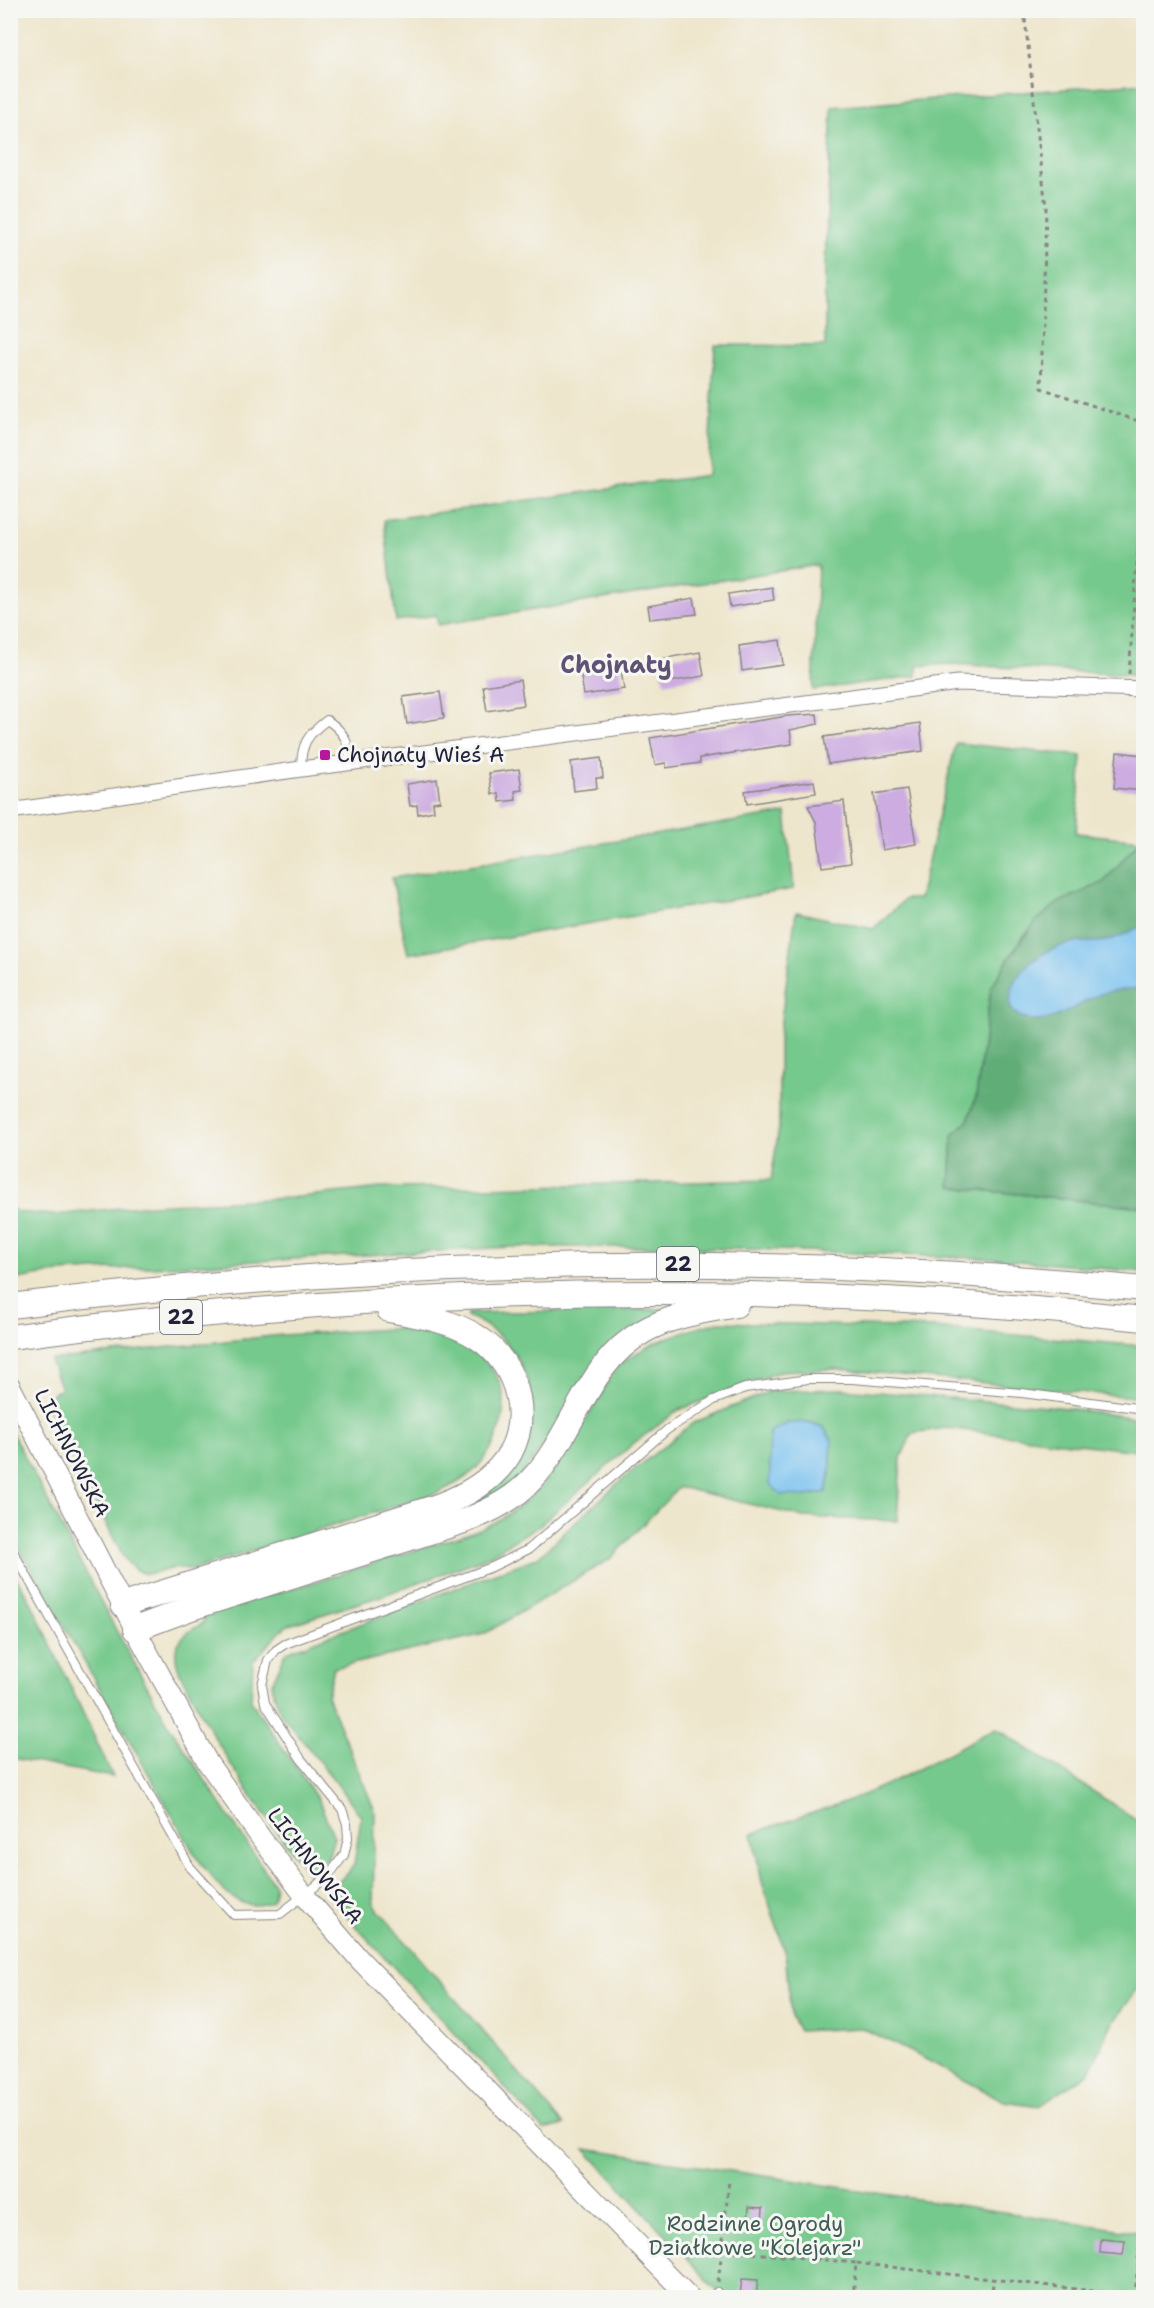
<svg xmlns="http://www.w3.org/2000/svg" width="1154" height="2308" font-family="'Shantell Sans',sans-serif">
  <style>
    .green { fill: #76c98c; stroke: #4c7664; stroke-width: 1.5 }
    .forest { fill: #60ad78; stroke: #41685a; stroke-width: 1.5 }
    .water { fill: #75c0ef; stroke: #4c7195; stroke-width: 1.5 }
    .building { fill: #cdade1 }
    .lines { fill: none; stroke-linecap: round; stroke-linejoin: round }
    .service-casing { stroke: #888484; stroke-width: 10 }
    .minor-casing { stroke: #888484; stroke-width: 17 }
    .tertiary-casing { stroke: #888484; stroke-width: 22 }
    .primary-casing { stroke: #888484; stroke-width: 26 }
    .path { stroke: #888484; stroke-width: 3; stroke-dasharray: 4.5 4.5; stroke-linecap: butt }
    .service { stroke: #fff; stroke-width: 8 }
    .minor { stroke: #fff; stroke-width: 15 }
    .tertiary { stroke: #fff; stroke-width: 20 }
    .primary { stroke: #fff; stroke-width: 24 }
    .poi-dot { fill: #b5179e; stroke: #f6f6f2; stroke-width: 2 }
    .labels { text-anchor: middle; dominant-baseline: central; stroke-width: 6; stroke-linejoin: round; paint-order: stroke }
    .shield { fill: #f6f6f2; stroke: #626272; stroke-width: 1.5 }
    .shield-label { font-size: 20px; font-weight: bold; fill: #22223b }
    .poi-label { font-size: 21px; fill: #22223b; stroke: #f6f6f2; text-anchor: start }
    .street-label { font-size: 21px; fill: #22223b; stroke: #f6f6f2 }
    .park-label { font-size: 21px; fill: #3f5c57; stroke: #f6f6f2 }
    .quarter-label { font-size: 24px; font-weight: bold; fill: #5e5375; stroke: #f6f6f2 }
  </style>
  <rect width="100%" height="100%" fill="#f6f6f2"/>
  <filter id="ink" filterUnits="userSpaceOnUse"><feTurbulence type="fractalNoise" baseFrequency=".0167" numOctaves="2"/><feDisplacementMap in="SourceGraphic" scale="12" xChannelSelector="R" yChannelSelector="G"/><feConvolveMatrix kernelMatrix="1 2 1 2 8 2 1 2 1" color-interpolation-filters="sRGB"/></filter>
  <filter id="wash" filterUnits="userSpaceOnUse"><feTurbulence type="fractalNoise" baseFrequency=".008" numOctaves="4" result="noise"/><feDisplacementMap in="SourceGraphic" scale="24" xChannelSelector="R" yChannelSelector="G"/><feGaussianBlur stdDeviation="1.35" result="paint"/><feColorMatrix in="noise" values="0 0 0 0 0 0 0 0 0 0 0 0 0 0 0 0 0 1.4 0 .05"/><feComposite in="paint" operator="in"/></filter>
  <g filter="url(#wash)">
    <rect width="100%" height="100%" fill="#eee6cc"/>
    <g class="green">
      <path d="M1143,83V676L951,664L917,666V676L813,690L818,565L438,625L436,615L396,621L384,520L708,475L715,345L825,346V265L832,107Z"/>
      <path d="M956,743L1082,756L1076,833L1140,840L1104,882L1058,903L1024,935L1011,955L991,988L976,1097L968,1120L953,1135L950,1187L1143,1207V1272L996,1259L779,1250L643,1247H511L60,1272L11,1280V1207L17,1212L55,1215L149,1205L289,1198L381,1188L489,1187L771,1180L779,1127V1035L796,912L873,929L905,899H919Z"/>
      <path d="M786,813L794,889L408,954L392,878Z"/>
      <path d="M669,1309L558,1427L514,1484L471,1511L428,1516L519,1458C551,1406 522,1337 467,1316L468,1313Z"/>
      <path d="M718,1322L935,1328L1143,1346V1398L836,1369L781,1371L679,1410L634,1443L540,1525L485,1558L384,1595L286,1626L253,1661L251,1701L319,1801L334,1837L328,1858L310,1875C265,1817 221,1756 189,1690C183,1678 174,1666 176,1652C177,1637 192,1630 203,1623L205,1613L301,1586L467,1534C538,1509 558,1465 595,1405C602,1394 612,1370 622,1363C652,1340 682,1332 718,1322Z"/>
      <path d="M408,1328C439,1335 482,1347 498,1379C512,1406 498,1444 479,1465C468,1478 452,1486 437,1493L192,1570C160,1560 149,1593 122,1555L44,1399L61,1389L50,1360L282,1335Z"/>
      <path d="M842,1389L1059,1407L1143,1419V1452L947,1428L912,1433L901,1458L897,1521L803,1517L679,1487L610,1559L484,1634L334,1668L327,1696L375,1811L373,1904L564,2125L544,2130L327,1895L354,1865L361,1817L346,1795L281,1714L271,1685L286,1652L538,1557L619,1482L693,1423L771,1391Z"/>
      <path d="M10,1429L124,1645L170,1727L275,1886L272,1901C236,1918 211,1878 194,1853L11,1534Z"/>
      <path d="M10,1567L31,1602L113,1777L11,1758Z"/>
      <path d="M996,1728L1143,1824V1985L1136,1991L1111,2025L1090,2072L1040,2106L1004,2101L925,2059L862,2028L799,2031L791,2016L785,1951L762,1882L752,1834C785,1821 819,1812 852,1799C902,1780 949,1752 996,1728Z"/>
      <path d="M585,2149L1143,2233V2297H723Z"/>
    </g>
    <path class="forest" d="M1140,840H1143V1207L950,1187L953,1135L968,1120L976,1097L991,988L1011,955L1037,920L1058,903L1104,882Z"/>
    <g class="water">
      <path d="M1143,925V988C1130,989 1114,989 1101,994C1073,1005 1038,1039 1011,1009C1006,975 1038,952 1067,944C1080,940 1095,944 1109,940C1121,937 1132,930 1143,925Z"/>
      <path d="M809,1422L823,1427L832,1440L830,1476L826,1492L807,1496L781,1495L770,1484L769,1432L788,1423Z"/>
    </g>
    <g id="blocks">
      <g class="building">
        <path d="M772,587L774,600L730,607L728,594Z"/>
        <path d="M694,598L697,614L650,619L648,606Z"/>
        <path d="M780,640L783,665L742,671L739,646Z"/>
        <path d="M700,652L704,676L664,683L660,659Z"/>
        <path d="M620,665L624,689L584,695L580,671Z"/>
        <path d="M520,680L524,705L487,711L483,686Z"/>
        <path d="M440,692L444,718L407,724L403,697Z"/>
        <path d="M817,714L818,724L790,730L792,744L700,758V763L666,768V763L655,765L650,738L787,716Z"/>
        <path d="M920,723L923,751L828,764L824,737Z"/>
        <path d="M1117,752L1143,755V791L1114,788Z"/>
        <path d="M601,758L603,778H596L597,788L574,791L571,762Z"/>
        <path d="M519,769L522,790L515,791L516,800L500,802L499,794H492L489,773Z"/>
        <path d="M437,779L440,801L433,802L434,811L418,814L417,805L410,806L407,784Z"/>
        <path d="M814,781L816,793L747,804L745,791Z"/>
        <path d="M907,789L916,844L882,850L874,794Z"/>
        <path d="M844,801L851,863L822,867L816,822L808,806Z"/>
        <path d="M749,2207L763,2208L762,2222L748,2221Z"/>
        <path d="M1101,2239L1125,2241L1123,2255L1100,2253Z"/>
        <path d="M742,2279L758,2280L756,2296L740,2295Z"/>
      </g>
    </g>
  </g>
  <g filter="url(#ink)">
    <use href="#blocks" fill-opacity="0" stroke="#888484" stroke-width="1.5"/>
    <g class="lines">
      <g class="service-casing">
        <g id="service">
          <path d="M301,769C301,744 307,735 327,720C345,732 349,742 350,763"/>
          <path d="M10,1546L190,1867L234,1915L280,1914L316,1886L332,1871L344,1855L348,1838L347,1824L342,1809L301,1759L265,1703L262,1685L268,1660L276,1650L285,1644L492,1567L529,1549L668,1429L714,1400L745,1388L808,1379H852L1022,1393L1144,1409"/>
          <path d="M712,2297L717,2292"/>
        </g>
      </g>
      <g class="minor-casing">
        <path id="minor" d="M10,811L301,769L958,683L1144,689"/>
      </g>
      <g class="tertiary-casing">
        <path id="tertiary" d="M10,1386L135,1629L208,1763L261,1838L304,1895L360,1960L690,2298"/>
      </g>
      <g class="primary-casing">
        <g id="primary">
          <path d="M10,1306C390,1258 763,1251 1144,1289"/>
          <path d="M10,1337C386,1286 767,1279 1144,1319"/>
          <path d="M123,1605L432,1508C457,1499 481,1488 499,1468C536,1428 520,1364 477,1337C451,1320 419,1316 389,1310"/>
          <path d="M135,1629L191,1608L467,1520C492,1510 514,1499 532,1479C575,1433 586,1363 644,1331C672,1315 705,1311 736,1305"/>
        </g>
      </g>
      <g class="path">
        <path d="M1024,10L1046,208L1041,388L1144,423"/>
        <path d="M1129,674L1144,463"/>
        <path d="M722,2250L729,2180"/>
        <path d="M718,2282L722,2250L856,2263"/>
        <path d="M1135,2296L1140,2241"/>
        <path d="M853,2298L856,2263L1135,2296"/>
        <path d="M992,2298L993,2280"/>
      </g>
      <use href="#service" class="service"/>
      <use href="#minor" class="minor"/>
      <use href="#tertiary" class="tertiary"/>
      <use href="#primary" class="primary"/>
    </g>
  </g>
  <rect class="poi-dot" x="319" y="749" width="12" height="12" rx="3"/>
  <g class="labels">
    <g class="shield">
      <rect x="657" y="1247" width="42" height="34" rx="4.5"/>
      <rect x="160" y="1300" width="42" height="34" rx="4.5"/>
    </g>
    <g class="shield-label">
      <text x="678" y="1264">22</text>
      <text x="181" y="1317">22</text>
    </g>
    <g class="poi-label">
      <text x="337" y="755">Chojnaty Wieś A</text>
    </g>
    <g class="street-label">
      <text transform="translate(72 1453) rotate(63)">LICHNOWSKA</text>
      <text transform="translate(315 1866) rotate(52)">LICHNOWSKA</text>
    </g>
    <g class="park-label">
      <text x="755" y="2224">Rodzinne Ogrody<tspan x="755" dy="24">Działkowe "Kolejarz"</tspan></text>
    </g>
    <g class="quarter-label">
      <text x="616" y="665">Chojnaty</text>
    </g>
  </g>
  <rect width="1154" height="2308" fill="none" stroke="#f6f6f2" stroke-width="36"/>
</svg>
